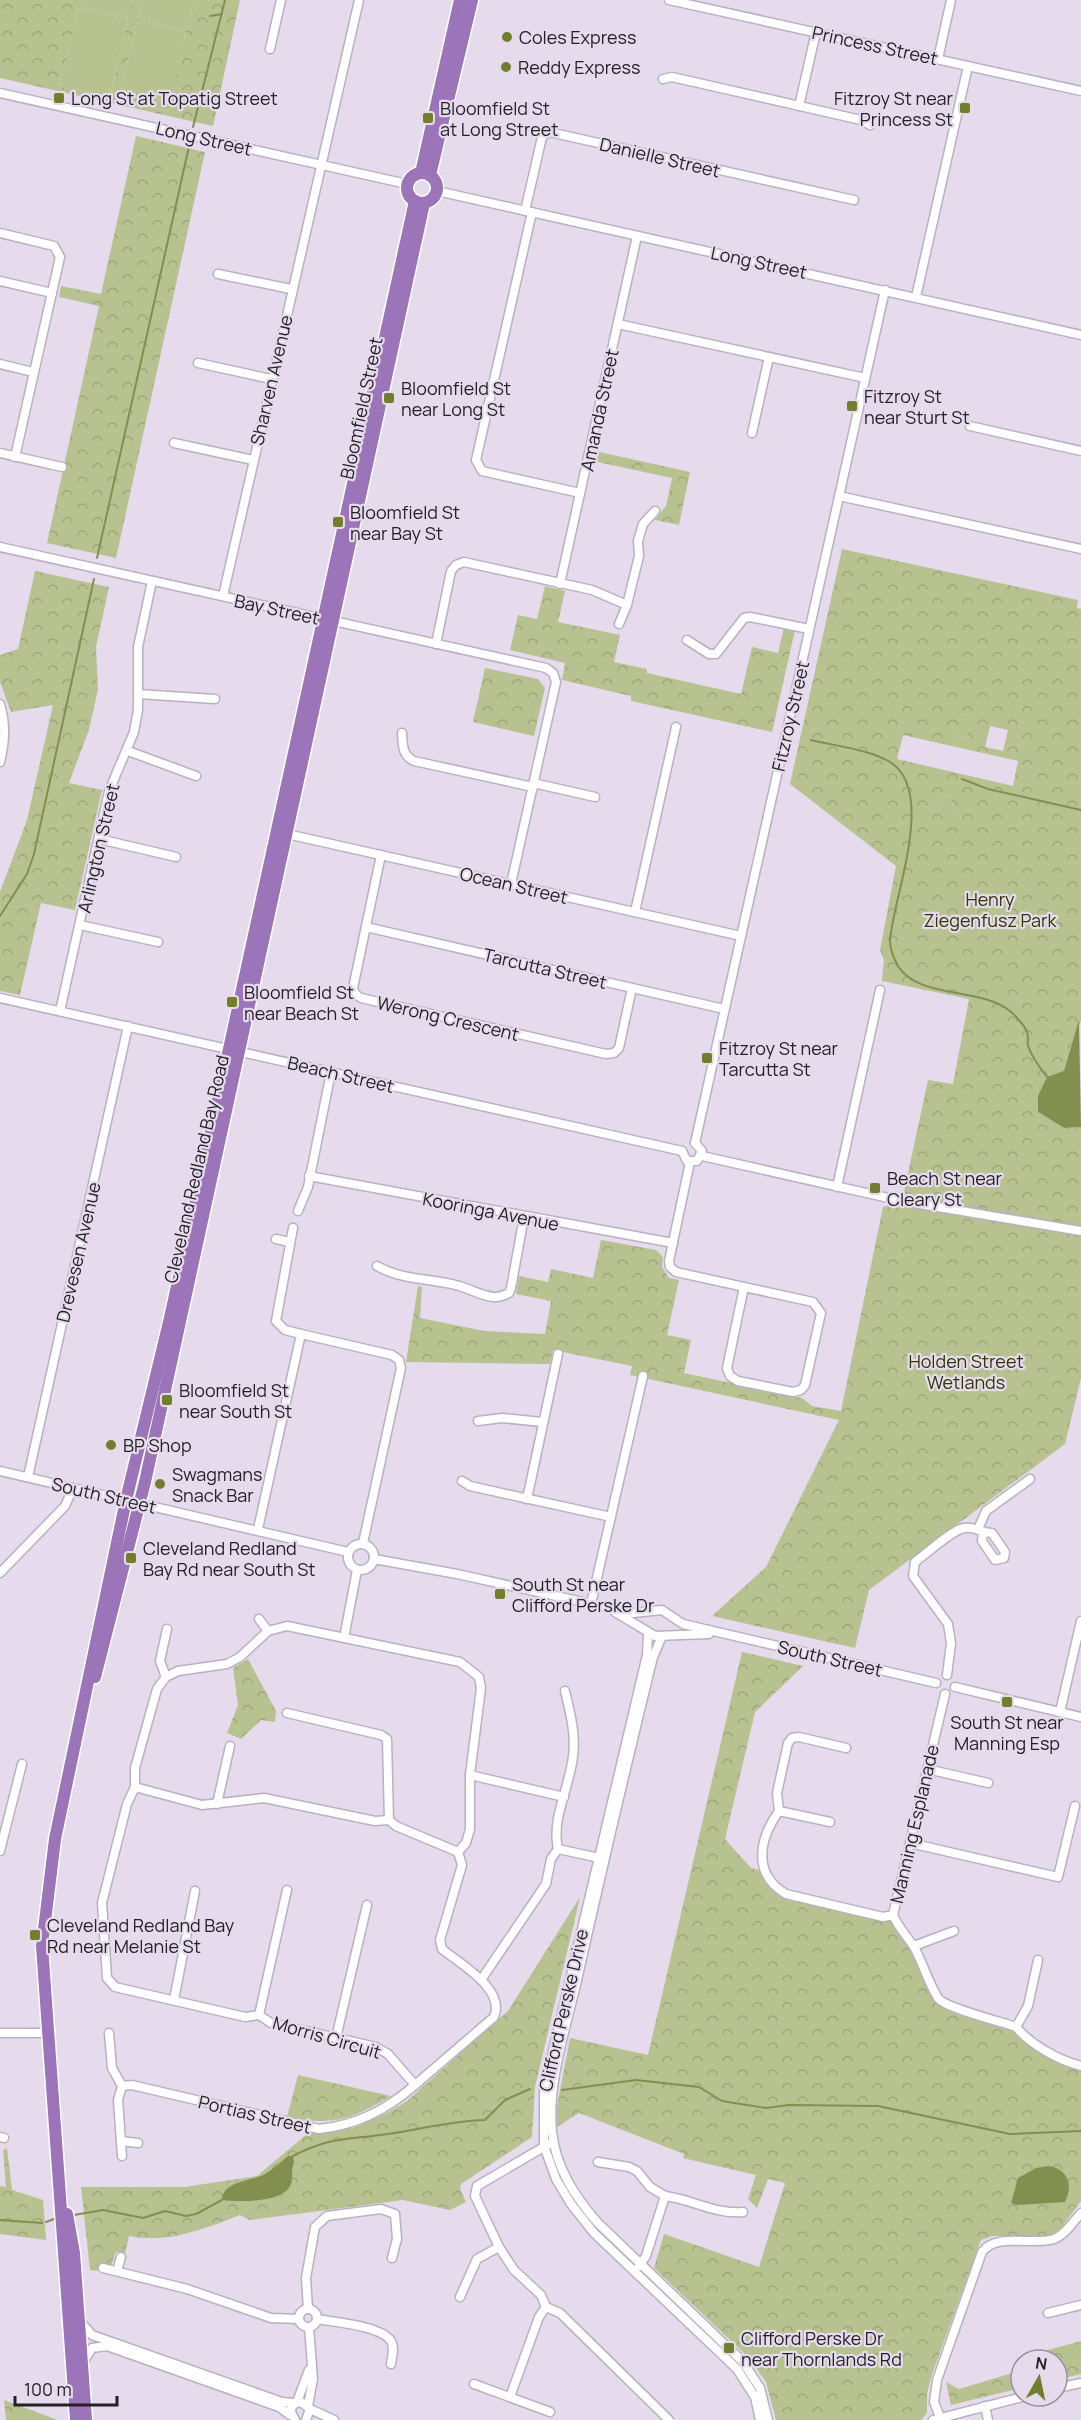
<svg xmlns="http://www.w3.org/2000/svg" width="1081" height="2420" font-family="Manrope,sans-serif">
  <style>
    .green { fill: #b7c290 }
    .park { fill: url(#park-crowns); fill-rule: evenodd }
    .water { fill: #838f4f }
    .lines { fill: none; stroke-linecap: round; stroke-linejoin: round }
    .stream { stroke: #838f4f; stroke-width: 2 }
    .minor-casing { stroke: #b9b0c1; stroke-width: 11 }
    .highway-casing { stroke: #fff; stroke-width: 15 }
    .minor { stroke: #fff; stroke-width: 8 }
    .highway { stroke: #9c74b9; stroke-width: 12 }
    .poi-dot { fill: #717f2d; stroke: #e5dbed; stroke-width: 2 }
    .labels { text-anchor: middle; dominant-baseline: central; stroke-width: 4.5; stroke-linejoin: round; paint-order: stroke }
    .poi-label { font-size: 18px; fill: #242127; stroke: #e5dbed; text-anchor: start }
    .street-label { font-size: 18px; fill: #242127; stroke: #e5dbed }
    .park-label { font-size: 18px; fill: #2f3703; stroke: #e5dbed }
  </style>
  <defs>
    <pattern id="park-crowns" width="20" height="18" patternUnits="userSpaceOnUse" patternTransform="scale(1.5)"><rect width="20" height="18" fill="#b7c290"/><path d="M2 6a3 3 0 1 1 6 0M12 15a3 3 0 1 1 6 0" fill="none" stroke="#9da67c"/></pattern>
  </defs>
  <rect width="100%" height="100%" fill="#e5dbed"/>
  <g class="green">
    <path d="M81,0H133L129,17L79,6Z"/>
    <path d="M142,0H194L187,30L138,19Z"/>
    <path d="M78,8L128,19L110,97L60,86Z"/>
    <path d="M137,21L186,32L169,111L119,100Z"/>
    <path d="M960,714L972,717L967,739L954,736Z"/>
    <path d="M947,795L962,819L950,827L935,802Z"/>
  </g>
  <g class="park">
    <path d="M0,0H81L80,6L129,17L133,0H142L138,19L187,30L194,0H240L213,126L0,78ZM78,8L128,19L110,97L60,86ZM137,21L186,32L168,111L119,100Z"/>
    <path d="M136,136L205,152L116,558L47,543L99,306L59,297L61,286L101,294Z"/>
    <path d="M595,451L690,472L679,525L655,520L666,506L672,478L593,461Z"/>
    <path d="M842,549L1078,600L1077,608L1081,609V1020L1064,1072L1038,1096V1112L1064,1128L1081,1127V1378L1065,1444L869,1590L855,1648L712,1616L766,1567L839,1420L630,1375L632,1366L553,1350L550,1364L406,1362L418,1286L422,1287L420,1318L484,1331L545,1334L551,1301L516,1294L519,1276L548,1282L551,1269L593,1278L601,1240L656,1250L663,1257L662,1267L669,1278L679,1280L667,1335L691,1340L684,1373L802,1398L812,1406L841,1411L883,1207L902,1201L928,1080L953,1084L969,999L882,981L884,960L880,950L896,866L790,784ZM961,714L972,717L966,739L954,736ZM990,726L1008,730L1003,751L985,747ZM903,735L1018,761L1013,786L897,759ZM947,795L962,819L950,826L935,802Z"/>
    <path d="M35,571L109,587L96,647L98,689L89,730L69,783L102,790L75,910L41,903L20,995L0,991V892L27,820L53,705L11,712L0,682V655L18,649Z"/>
    <path d="M545,586L565,591L558,622L620,635L614,662L647,669V673L741,694L752,647L778,653L784,627L795,630L772,732L631,701V696L562,680L565,663L510,650L518,615L537,619Z"/>
    <path d="M485,668L538,679L545,688L534,736L473,722Z"/>
    <path d="M742,1652L803,1666L755,1712L725,1839L751,1868L763,1871L778,1889L893,1915L940,2000L1010,2025L1027,2039L1081,2066V2201L1059,2231L1047,2236H992L981,2240L931,2377L927,2394V2413L921,2420H776L766,2382L749,2358L654,2268L664,2234L759,2267L785,2183L768,2179L757,2208L748,2199L756,2175L683,2158L684,2154L579,2113L557,2127V2106L570,2038L648,2055Z"/>
    <path d="M248,1659L276,1711L275,1722L261,1720L241,1739L227,1733L238,1705L233,1668Z"/>
    <path d="M580,1897L535,2087L532,2137L461,2184L460,2189L466,2202L450,2210L403,2200L250,2220L240,2215C204,2229 168,2244 129,2236L125,2254L116,2252L111,2266L100,2264L97,2271L90,2270L81,2187H184L257,2176L307,2134L356,2127L387,2113L407,2101L508,2011Z"/>
    <path d="M298,2075L391,2096C350,2120 334,2126 287,2117Z"/>
    <path d="M7,2148L12,2190L43,2200L46,2240L0,2234V2186L6,2187L3,2150Z"/>
    <path d="M1081,2341V2374L1057,2380V2360H1021V2388L951,2405L946,2382L959,2389L1012,2373L1018,2358Z"/>
    <path d="M4,2400L58,2420H6Z"/>
  </g>
  <g class="water">
    <path d="M1079,1020L1081,1127L1064,1128L1038,1112V1096L1047,1077L1064,1071Z"/>
    <path d="M288,2156H293L294,2163C290,2171 294,2179 290,2186C282,2203 238,2202 222,2200C222,2181 252,2181 265,2174C273,2169 281,2162 288,2156Z"/>
    <path d="M1048,2166C1067,2168 1074,2185 1065,2202L1017,2205L1011,2203L1018,2178L1036,2168Z"/>
  </g>
  <g class="lines">
    <g class="stream">
      <path d="M210,16L222,14"/>
      <path d="M193,127L225,0"/>
      <path d="M97,558L190,142"/>
      <path d="M811,740C835,746 868,749 890,762C937,791 893,898 890,940C890,949 894,959 898,966C918,999 981,987 1010,1011C1015,1015 1025,1026 1027,1032C1029,1036 1027,1041 1028,1046C1032,1057 1040,1068 1047,1077"/>
      <path d="M962,779L988,789L1081,810"/>
      <path d="M0,916L27,874L34,854L94,579"/>
      <path d="M562,2090L636,2080L699,2087L722,2101L766,2108L789,2105L878,2106L1010,2134L1081,2131"/>
      <path d="M293,2156C331,2136 348,2140 388,2134C421,2129 451,2121 485,2120L505,2100L530,2089"/>
      <path d="M74,2215L103,2210L143,2218L165,2211L186,2216L196,2214L222,2200"/>
      <path d="M0,2220L42,2223"/>
      <path d="M46,2222L54,2219"/>
    </g>
    <g class="minor-casing">
      <g id="minor">
        <path d="M669,0L1081,91"/>
        <path d="M270,49L281,0"/>
        <path d="M938,59L951,0"/>
        <path d="M663,79L672,77L861,120L870,125"/>
        <path d="M0,93L407,184"/>
        <path d="M799,106L816,32"/>
        <path d="M437,191L1081,335"/>
        <path d="M525,211L542,137L549,132L854,200"/>
        <path d="M532,212L476,460L482,471L580,493"/>
        <path d="M0,233L54,246L60,257L15,457"/>
        <path d="M218,274L291,289"/>
        <path d="M0,281L52,293"/>
        <path d="M916,297L968,66"/>
        <path d="M618,324L865,378"/>
        <path d="M198,363L271,379"/>
        <path d="M0,364L33,372"/>
        <path d="M970,426L1081,451"/>
        <path d="M752,433L769,357"/>
        <path d="M174,443L253,460"/>
        <path d="M0,453L62,467"/>
        <path d="M839,496L1081,549"/>
        <path d="M0,547L546,668L553,673L556,682L511,884"/>
        <path d="M560,584L637,236"/>
        <path d="M223,596L359,0"/>
        <path d="M619,624L627,605L639,556L638,541L643,524L655,511"/>
        <path d="M687,640L709,654H716L744,618L750,617L809,629"/>
        <path d="M436,644L451,571L456,565L464,562L592,590L627,605"/>
        <path d="M138,694L215,699"/>
        <path d="M0,704C6,725 5,741 0,762"/>
        <path d="M402,733C403,746 402,755 414,761L533,787"/>
        <path d="M128,751L196,776"/>
        <path d="M533,783L595,797"/>
        <path d="M287,834L741,936"/>
        <path d="M99,839L176,857"/>
        <path d="M381,855L353,988L355,994L361,998L606,1054L614,1053L619,1048L632,988"/>
        <path d="M635,912L676,727"/>
        <path d="M80,925L158,942"/>
        <path d="M366,927L724,1009"/>
        <path d="M0,998L682,1151"/>
        <path d="M60,1011L109,791L134,732L138,710V647L152,581"/>
        <path d="M695,1143L885,290"/>
        <path d="M682,1151L687,1161H697L702,1151L695,1143"/>
        <path d="M702,1156L902,1201L1081,1231"/>
        <path d="M690,1162L669,1261L670,1267L676,1272L813,1302L821,1313L805,1385L801,1390L793,1392L738,1381L730,1376L727,1368L744,1287"/>
        <path d="M309,1176L673,1243"/>
        <path d="M837,1187L880,990"/>
        <path d="M298,1211L308,1187L331,1072"/>
        <path d="M276,1239L290,1242"/>
        <path d="M377,1266C403,1281 432,1278 459,1286C471,1289 483,1297 495,1297C500,1297 505,1295 509,1293L511,1288L524,1217"/>
        <path d="M301,1334L392,1355L399,1360L401,1368L363,1543"/>
        <path d="M478,1421L502,1418L542,1422"/>
        <path d="M0,1471L348,1552"/>
        <path d="M28,1477L128,1026"/>
        <path d="M462,1481L470,1486L611,1517"/>
        <path d="M527,1499L558,1354"/>
        <path d="M258,1529L301,1334L285,1330L276,1321L293,1228"/>
        <path d="M978,1529L986,1511L1030,1479"/>
        <circle cx="361" cy="1557" r="13"/>
        <path d="M374,1559L457,1574L633,1613L662,1610L683,1624L936,1683"/>
        <path d="M0,1573L65,1506L73,1488"/>
        <path d="M591,1604L643,1376"/>
        <path d="M615,1612L655,1636L709,1634"/>
        <path d="M259,1619L268,1631"/>
        <path d="M287,1626L460,1662L479,1677L481,1688L470,1775V1829L466,1843L458,1852L462,1865L440,1940L442,1949C460,1964 506,1989 494,2017L415,2085L388,2054L376,2047L271,2023L259,2015L245,2017L115,1987L107,1978L102,1903L127,1804L135,1787V1768L157,1689L166,1677L178,1671L227,1664L240,1657L268,1631Z"/>
        <path d="M648,1633L647,1655L544,2089V2146L556,2179L571,2204L594,2233L737,2369L755,2397L760,2420"/>
        <path d="M662,1636L653,1657C627,1763 602,1869 578,1976C567,2025 547,2081 552,2132C556,2168 575,2197 598,2223L743,2362L760,2388L768,2420"/>
        <path d="M344,1638L357,1570"/>
        <path d="M947,1675L951,1643L948,1624L913,1576L915,1562C926,1554 952,1530 964,1528C974,1526 982,1533 992,1533L1005,1552L1004,1558L995,1560L982,1541L983,1533"/>
        <path d="M166,1677L160,1661L167,1629"/>
        <path d="M955,1687L1081,1717"/>
        <path d="M945,1694L893,1915C898,1927 907,1936 914,1947C923,1963 928,1982 938,1998C945,2008 1002,2022 1016,2027C1031,2045 1058,2060 1081,2066"/>
        <path d="M1060,1712L1081,1621"/>
        <path d="M287,1713L381,1735L387,1739L389,1820"/>
        <path d="M846,1748L799,1737L792,1738L788,1743L777,1793L779,1811C759,1839 752,1874 786,1894L883,1917L893,1915"/>
        <path d="M927,1769L988,1783"/>
        <path d="M470,1775L564,1797"/>
        <path d="M135,1787L202,1805L264,1798L375,1821L389,1820L396,1826L458,1852"/>
        <path d="M217,1804L230,1746"/>
        <path d="M779,1811L830,1822"/>
        <path d="M910,1843L1058,1877L1075,1806"/>
        <path d="M558,1849L604,1859"/>
        <path d="M0,1851L22,1764"/>
        <path d="M914,1946L954,1931"/>
        <path d="M481,1980L546,1884L551,1859L558,1849C551,1818 570,1787 573,1756C576,1734 570,1712 565,1691"/>
        <path d="M174,2000L195,1891"/>
        <path d="M259,2015L287,1890"/>
        <path d="M1016,2027L1028,2006L1038,1960"/>
        <path d="M0,2033H47"/>
        <path d="M109,2033L112,2068L122,2086"/>
        <path d="M336,2038L367,1905"/>
        <path d="M122,2086L132,2085L319,2129C357,2125 386,2110 415,2085"/>
        <path d="M122,2086L118,2100L122,2156"/>
        <path d="M0,2137L4,2138"/>
        <path d="M121,2141L138,2143"/>
        <path d="M549,2144L477,2186L475,2196L499,2247L514,2270L541,2295L546,2307L560,2313L669,2420"/>
        <path d="M598,2162L629,2167L637,2171L650,2187L665,2196"/>
        <path d="M665,2196C691,2199 717,2215 743,2212"/>
        <path d="M639,2266L646,2256L665,2196"/>
        <path d="M103,2268L187,2289L271,2318L299,2319"/>
        <path d="M117,2271L121,2257"/>
        <path d="M460,2297L477,2259L499,2247"/>
        <circle cx="308" cy="2318" r="9"/>
        <path d="M308,2309L306,2278L315,2227L327,2216L381,2209L395,2214L397,2239L392,2258"/>
        <path d="M1048,2313L1081,2305"/>
        <path d="M317,2319C334,2322 382,2326 391,2341C395,2348 392,2356 391,2364"/>
        <path d="M80,2321L92,2335L282,2402L295,2403"/>
        <path d="M84,2361L92,2348L107,2346L279,2407L290,2415"/>
        <path d="M474,2384L550,2412"/>
        <path d="M1057,2388L1081,2383"/>
        <path d="M510,2397L539,2317L546,2307"/>
        <path d="M297,2402L309,2370"/>
        <path d="M308,2406L313,2379L309,2327"/>
        <path d="M985,2406L988,2420"/>
        <path d="M310,2409L334,2420"/>
        <path d="M940,2417L934,2402L937,2380L982,2252C997,2232 1031,2246 1054,2239C1065,2235 1073,2222 1081,2213"/>
        <path d="M295,2420L290,2410L295,2403L301,2402L310,2409L306,2420"/>
        <path d="M933,2420L1026,2396"/>
      </g>
    </g>
    <g class="highway-casing">
      <g id="highway">
        <circle cx="422" cy="188" r="15"/>
        <path d="M421,173L460,0"/>
        <path d="M430,175L472,0"/>
        <path d="M95,1677L145,1482L424,203"/>
        <path d="M67,2214L74,2253L86,2420"/>
        <path d="M76,2420L42,1946L55,1839L126,1500L170,1318L415,201"/>
      </g>
    </g>
    <use href="#minor" class="minor"/>
    <use href="#highway" class="highway"/>
  </g>
  <g class="poi-dot">
    <circle cx="507" cy="37" r="6"/>
    <circle cx="506" cy="67" r="6"/>
    <rect x="53" y="92" width="12" height="12" rx="3"/>
    <rect x="959" y="102" width="12" height="12" rx="3"/>
    <rect x="422" y="112" width="12" height="12" rx="3"/>
    <rect x="383" y="392" width="12" height="12" rx="3"/>
    <rect x="846" y="400" width="12" height="12" rx="3"/>
    <rect x="332" y="516" width="12" height="12" rx="3"/>
    <rect x="226" y="996" width="12" height="12" rx="3"/>
    <rect x="701" y="1052" width="12" height="12" rx="3"/>
    <rect x="869" y="1182" width="12" height="12" rx="3"/>
    <rect x="161" y="1394" width="12" height="12" rx="3"/>
    <circle cx="111" cy="1445" r="6"/>
    <circle cx="160" cy="1484" r="6"/>
    <rect x="125" y="1552" width="12" height="12" rx="3"/>
    <rect x="494" y="1588" width="12" height="12" rx="3"/>
    <rect x="1001" y="1696" width="12" height="12" rx="3"/>
    <rect x="29" y="1929" width="12" height="12" rx="3"/>
    <rect x="723" y="2342" width="12" height="12" rx="3"/>
  </g>
  <g class="labels">
    <g class="poi-label">
      <text x="519" y="37">Coles Express</text>
      <text x="518" y="67">Reddy Express</text>
      <text x="71" y="98">Long St at Topatig Street</text>
      <text x="953" y="98" text-anchor="end">Fitzroy St near<tspan x="953" dy="21">Princess St</tspan></text>
      <text x="440" y="108">Bloomfield St<tspan x="440" dy="21">at Long Street</tspan></text>
      <text x="401" y="388">Bloomfield St<tspan x="401" dy="21">near Long St</tspan></text>
      <text x="864" y="396">Fitzroy St<tspan x="864" dy="21">near Sturt St</tspan></text>
      <text x="350" y="512">Bloomfield St<tspan x="350" dy="21">near Bay St</tspan></text>
      <text x="244" y="992">Bloomfield St<tspan x="244" dy="21">near Beach St</tspan></text>
      <text x="719" y="1048">Fitzroy St near<tspan x="719" dy="21">Tarcutta St</tspan></text>
      <text x="887" y="1178">Beach St near<tspan x="887" dy="21">Cleary St</tspan></text>
      <text x="179" y="1390">Bloomfield St<tspan x="179" dy="21">near South St</tspan></text>
      <text x="123" y="1445">BP Shop</text>
      <text x="172" y="1474">Swagmans<tspan x="172" dy="21">Snack Bar</tspan></text>
      <text x="143" y="1548">Cleveland Redland<tspan x="143" dy="21">Bay Rd near South St</tspan></text>
      <text x="512" y="1584">South St near<tspan x="512" dy="21">Clifford Perske Dr</tspan></text>
      <text x="1007" y="1722" text-anchor="middle">South St near<tspan x="1007" dy="21">Manning Esp</tspan></text>
      <text x="47" y="1925">Cleveland Redland Bay<tspan x="47" dy="21">Rd near Melanie St</tspan></text>
      <text x="741" y="2338">Clifford Perske Dr<tspan x="741" dy="21">near Thornlands Rd</tspan></text>
    </g>
    <g class="street-label">
      <text transform="translate(875 45) rotate(12)">Princess Street</text>
      <text transform="translate(204 138) rotate(13)">Long Street</text>
      <text transform="translate(660 157) rotate(13)">Danielle Street</text>
      <text transform="translate(759 262) rotate(12)">Long Street</text>
      <text transform="translate(271 380) rotate(-77)">Sharven Avenue</text>
      <text transform="translate(361 408) rotate(-78)">Bloomfield Street</text>
      <text transform="translate(599 410) rotate(-78)">Amanda Street</text>
      <text transform="translate(277 609) rotate(12)">Bay Street</text>
      <text transform="translate(790 716) rotate(-77)">Fitzroy Street</text>
      <text transform="translate(98 848) rotate(-77)">Arlington Street</text>
      <text transform="translate(514 885) rotate(13)">Ocean Street</text>
      <text transform="translate(545 968) rotate(13)">Tarcutta Street</text>
      <text transform="translate(448 1018) rotate(13)">Werong Crescent</text>
      <text transform="translate(341 1074) rotate(13)">Beach Street</text>
      <text transform="translate(196 1169) rotate(-77)">Cleveland Redland Bay Road</text>
      <text transform="translate(491 1211) rotate(11)">Kooringa Avenue</text>
      <text transform="translate(78 1252) rotate(-77)">Drevesen Avenue</text>
      <text transform="translate(104 1495) rotate(13)">South Street</text>
      <text transform="translate(830 1658) rotate(13)">South Street</text>
      <text transform="translate(914 1824) rotate(-77)">Manning Esplanade</text>
      <text transform="translate(563 2010) rotate(-77)">Clifford Perske Drive</text>
      <text transform="translate(327 2037) rotate(16)">Morris Circuit</text>
      <text transform="translate(255 2114) rotate(13)">Portias Street</text>
    </g>
    <g class="park-label">
      <text x="990" y="899">Henry<tspan x="990" dy="21">Ziegenfusz Park</tspan></text>
      <text x="966" y="1361">Holden Street<tspan x="966" dy="21">Wetlands</tspan></text>
    </g>
  </g>
  <g transform="translate(1039 2378) rotate(9)"><circle r="28" fill="#e5dbed" stroke="#98919e" stroke-width="1.5"/>
  <path d="M0-4.5L10 22L0 15L-10 22Z" fill="#717f2d"/>
  <text y="-9" font-size="16" font-weight="bold" text-anchor="middle" fill="#242127">N</text>
  </g>
  <path d="M15 2396v9h102v-9" fill="none" stroke="#242127" stroke-width="3"/>
  <text x="24" y="2396" font-size="18" fill="#242127" stroke="#e5dbed" stroke-width="4.5" paint-order="stroke">100 m</text>
</svg>
